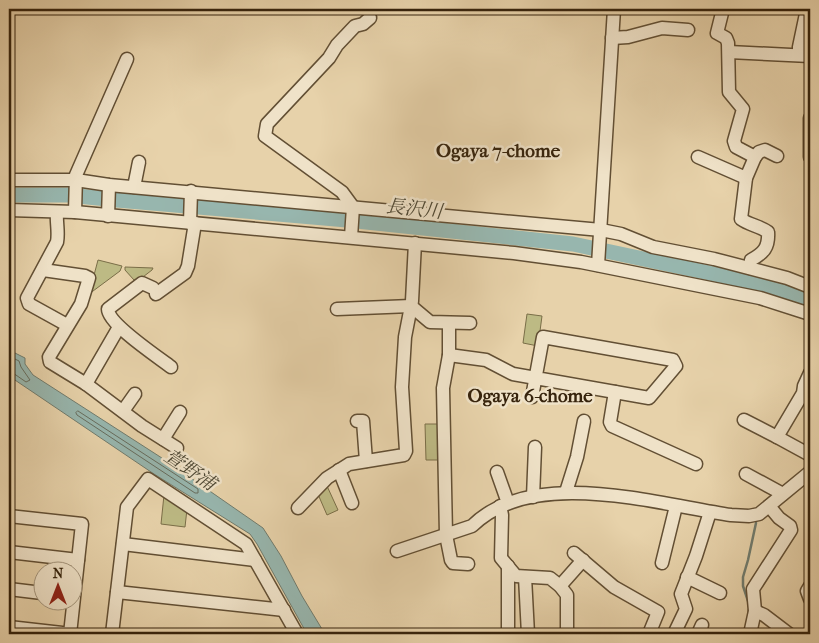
<svg xmlns="http://www.w3.org/2000/svg" width="819" height="643" font-family="'IM FELL French Canon','Noto Serif JP',serif">
  <style>
    .green { fill: #bdba84; stroke: #7a6e48 }
    .water { fill: #97b6ae; stroke: #707b6d }
    .lines { fill: none; stroke-linecap: round; stroke-linejoin: round }
    .shore { stroke: #666c5d; stroke-width: 1 }
    .stream { stroke: #707b6d; stroke-width: 2.5 }
    .river { stroke: #97b6ae; stroke-width: 15 }
    .minor-casing { stroke: #624f34; stroke-width: 15 }
    .minor { stroke: #efe2c8; stroke-width: 12 }
    .labels { text-anchor: middle; dominant-baseline: central; stroke-width: 5; stroke-linejoin: round; paint-order: stroke }
    .neighbourhood-label { font-size: 19px; font-weight: bold; fill: #36230c; stroke: #efe2c8 }
    .water-label { font-size: 19px; font-style: italic; fill: #4e4834; stroke: #efe2c8 }
  </style>
  <rect width="100%" height="100%" fill="#e7d2aa"/>
  <filter id="stains"><feTurbulence type="fractalNoise" baseFrequency=".004" numOctaves="4"/><feColorMatrix values="0 0 0 0 .2 0 0 0 0 .09 0 0 0 0 .02 0 0 0 .5 -.17"/></filter>
  <radialGradient id="worn" r=".72"><stop offset=".6" stop-color="#630" stop-opacity="0"/><stop offset="1" stop-color="#630" stop-opacity=".3"/></radialGradient>
  <g class="green">
    <path d="M98,260L122,266L120,271L89,294Z"/>
    <path d="M125,267L153,268L152,270L139,280H134L125,270Z"/>
    <path d="M527,314L542,316L538,346L523,343Z"/>
    <path d="M425,424H439L440,460H426Z"/>
    <path d="M327,486L338,510L327,515L317,492Z"/>
    <path d="M164,495L187,509L185,527L161,524Z"/>
  </g>
  <path class="water" d="M9,350L25,358V364L33,375L165,460L263,528L281,556L302,596L325,634H307L257,544L250,534L154,474L9,376Z"/>
  <g class="lines">
    <g class="shore">
      <path d="M9,356L19,361L21,367L30,380L26,382L13,373L9,372"/>
      <path d="M78,411L198,489V493H195L77,415L76,413Z"/>
    </g>
    <g class="stream">
      <path d="M748,601L743,586V577L748,560L756,523"/>
      <path d="M759,629L761,634"/>
    </g>
    <path class="river" d="M9,195H68L117,200L347,220L573,244L714,274L784,291L810,301"/>
    <g class="minor-casing">
      <g id="minor">
        <path d="M723,9L717,33L726,38L728,43L729,92L743,109L734,141L736,147L755,157L746,178L741,219C749,225 760,226 768,232C769,247 764,253 751,260L750,268"/>
        <path d="M612,38L628,37L662,28L688,30"/>
        <path d="M729,52L810,56"/>
        <path d="M799,55V47L807,9"/>
        <path d="M810,118V157"/>
        <path d="M698,157L746,178"/>
        <path d="M755,157L759,152L765,150L777,156"/>
        <path d="M9,180H76L109,185L601,230L621,234L653,247L714,259L787,278L810,287"/>
        <path d="M134,187L139,162"/>
        <path d="M9,210L75,212L514,253L581,262L760,298L810,314"/>
        <path d="M57,212C56,222 59,232 57,242L27,298L29,304L67,325"/>
        <path d="M75,212L76,175L127,59"/>
        <path d="M108,216L109,185"/>
        <path d="M190,223L191,191"/>
        <path d="M351,237L353,207L342,192L265,136L267,124L329,58L337,45L355,26L363,24L370,18"/>
        <path d="M598,265L614,9"/>
        <path d="M43,270L85,276L89,278L81,304L49,357L50,362L86,384L142,426L177,448"/>
        <path d="M153,288L142,283L108,309C108,324 158,357 171,367"/>
        <path d="M156,294L185,273L188,266L195,223"/>
        <path d="M337,309L411,306L430,322L470,323"/>
        <path d="M449,323V355L443,388L446,535L451,560L453,563L468,564"/>
        <path d="M449,355L486,360L513,374L649,398L676,366L673,360L543,337L532,397"/>
        <path d="M810,373L804,386L803,393L777,437L810,455"/>
        <path d="M86,384L119,327"/>
        <path d="M615,392L610,422L612,426L696,464"/>
        <path d="M123,411L135,394"/>
        <path d="M744,420L777,437"/>
        <path d="M357,421H363L366,461"/>
        <path d="M163,439L180,412"/>
        <path d="M339,470L352,503"/>
        <path d="M497,472L508,503"/>
        <path d="M746,474L783,494"/>
        <path d="M566,492L577,457L584,421"/>
        <path d="M533,497L535,447"/>
        <path d="M500,506L502,515L501,558L516,576L550,578L560,586L567,595V634"/>
        <path d="M298,508L327,478L349,464L404,455L406,451L402,387L405,337L412,301L415,243"/>
        <path d="M9,516L82,524L70,634"/>
        <path d="M123,544L255,560"/>
        <path d="M397,551L472,526C533,466 656,504 731,515L749,516L759,514L810,472"/>
        <path d="M9,552L78,560"/>
        <path d="M574,553L614,587L658,612L649,634"/>
        <path d="M662,563L676,506"/>
        <path d="M525,577L528,634"/>
        <path d="M687,577L720,593"/>
        <path d="M560,586L583,560"/>
        <path d="M810,586L807,591L810,599"/>
        <path d="M9,589L42,593"/>
        <path d="M117,592L284,610"/>
        <path d="M755,611L764,615L789,634"/>
        <path d="M9,627L71,634"/>
        <path d="M112,634L127,507L148,479L246,544L297,634"/>
        <path d="M508,634V566"/>
        <path d="M674,634L686,609L681,594L696,556L710,512"/>
        <path d="M698,634L702,625"/>
        <path d="M750,634L755,611L753,589L791,530L790,526L779,518L769,506"/>
      </g>
    </g>
    <use href="#minor" class="minor"/>
  </g>
  <g class="labels">
    <g class="neighbourhood-label">
      <text x="498" y="151">Ogaya 7-chome</text>
      <text x="530" y="396">Ogaya 6-chome</text>
    </g>
    <g class="water-label">
      <text transform="translate(414 209) rotate(6)">長沢川</text>
      <text transform="translate(190 470) rotate(34)">萱野浦</text>
    </g>
  </g>
  <rect width="819" height="643" fill="none" stroke="#e7d2aa" stroke-width="30"/>
  <rect x="10" y="10" width="799" height="623" fill="none" stroke="#36230c" stroke-width="2.5"/>
  <rect x="15" y="15" width="789" height="613" fill="none" stroke="#36230c"/>
  <g transform="translate(58 586)"><circle r="24" fill="#efe2c8" stroke="#a5967d"/>
  <path d="M0-4L9 19L0 12L-9 19Z" fill="#8f2418"/>
  <text y="-8" font-size="14" font-weight="bold" text-anchor="middle" fill="#36230c">N</text>
  </g>
  <rect width="100%" height="100%" filter="url(#stains)"/>
  <rect width="100%" height="100%" fill="url(#worn)"/>
</svg>
